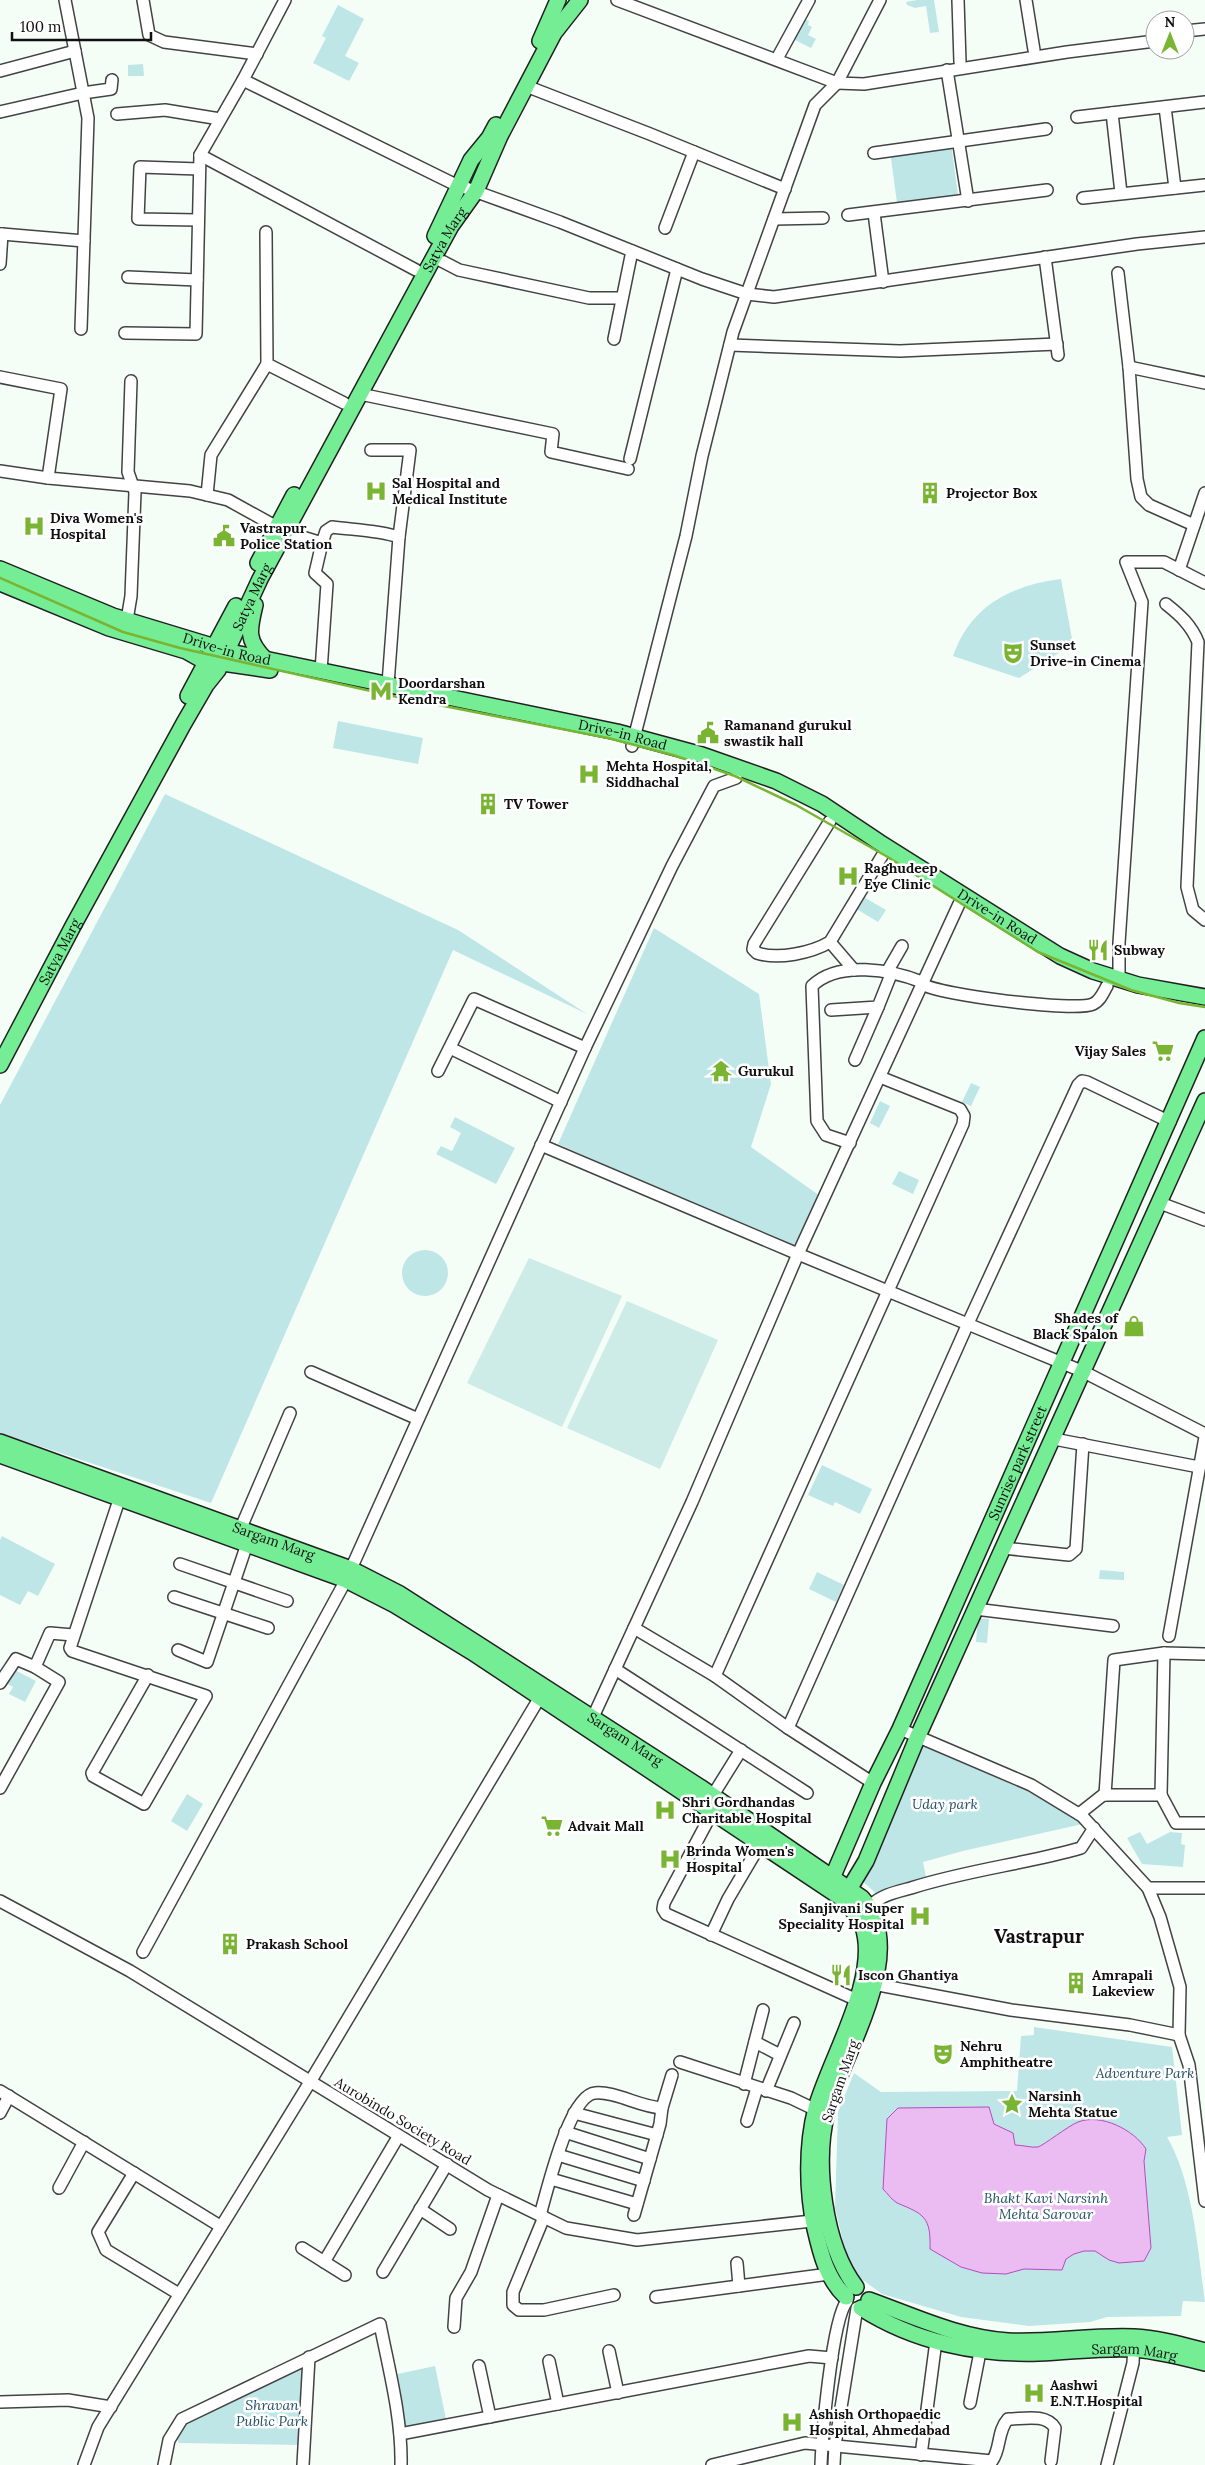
<svg xmlns="http://www.w3.org/2000/svg" width="1205" height="2465" font-family="Lora,serif">
  <style>
    .green { fill: #bfe6e6 }
    .pitch { fill: #cdebe7 }
    .water { fill: #ebbcf1; stroke: #b74ac2 }
    .lines { fill: none; stroke-linecap: round; stroke-linejoin: round }
    .minor-casing { stroke: #434343; stroke-width: 14 }
    .major-casing { stroke: #212121; stroke-width: 18 }
    .minor { stroke: #fff; stroke-width: 11 }
    .major { stroke: #75ed95; stroke-width: 15 }
    .rail { stroke: #79b533; stroke-width: 2.5 }
    .labels { text-anchor: middle; dominant-baseline: central; stroke-width: 5; stroke-linejoin: round; paint-order: stroke }
    .street-label { font-size: 14px; fill: #101010; stroke: #fff }
    .poi-label { font-size: 14px; font-weight: bold; fill: #101010; stroke: #fff; text-anchor: start }
    .park-label { font-size: 14px; font-style: italic; fill: #255063; stroke: #fff }
    .district-label { font-size: 19px; font-weight: bold; fill: #101010; stroke: #fff }
  </style>
  <rect width="100%" height="100%" fill="#f4fef7"/>
  <g class="green">
    <path d="M917,0H934L939,32L930,33L926,6L915,8L907,5L906,2Z"/>
    <path d="M338,5L364,19L345,56L359,63L349,81L313,63L326,38L322,36Z"/>
    <path d="M803,18L809,21L808,25L812,27L808,35L816,39L811,48L793,39Z"/>
    <path d="M143,64L144,76H128V65Z"/>
    <path d="M951,143L958,195L897,203L890,151Z"/>
    <path d="M1061,579L1073,644L1019,678L953,656C970,606 1011,585 1061,579Z"/>
    <path d="M338,721L423,738L418,764L333,748Z"/>
    <path d="M165,794L458,930L587,1014L453,950L211,1503L0,1433V1105Z"/>
    <path d="M862,896L886,910L878,922L855,908Z"/>
    <path d="M654,928L759,994L771,1084L751,1147L820,1196L794,1248L558,1144Z"/>
    <path d="M971,1083L980,1087L971,1106L962,1102Z"/>
    <path d="M880,1101L890,1106L879,1128L870,1123Z"/>
    <path d="M455,1117L515,1148L496,1184L436,1154L441,1146L452,1151L461,1133L450,1127Z"/>
    <path d="M899,1171L919,1180L913,1194L892,1184Z"/>
    <circle cx="425" cy="1273" r="23"/>
    <path d="M822,1465L872,1489L860,1514L835,1502L833,1506L808,1495Z"/>
    <path d="M2,1536L55,1564L38,1596L28,1591L20,1605L0,1595V1540Z"/>
    <path d="M1100,1570L1124,1572V1580L1099,1579Z"/>
    <path d="M817,1572L844,1585L836,1602L809,1589Z"/>
    <path d="M978,1618L989,1619L987,1643L976,1642Z"/>
    <path d="M13,1669L36,1681L25,1702L9,1694L13,1687L6,1683Z"/>
    <path d="M919,1739L1029,1787L1087,1823L963,1851L923,1862L927,1882L879,1896L859,1878Z"/>
    <path d="M187,1794L203,1804L187,1831L171,1821Z"/>
    <path d="M1140,1832L1147,1844L1170,1832L1182,1833L1181,1844L1185,1845L1183,1867L1142,1864L1127,1838Z"/>
    <path d="M1034,2027L1172,2047L1182,2135L1167,2137C1193,2181 1198,2251 1205,2302L1183,2301L1181,2316L1107,2317L1090,2322L1029,2326L961,2317L882,2294L856,2275L848,2262L835,2208L838,2112L854,2073L881,2092L1017,2091L1021,2036L1034,2035Z"/>
    <path d="M306,2363L301,2445L179,2443L176,2436L185,2421Z"/>
    <path d="M435,2366L446,2419L404,2428L393,2375Z"/>
  </g>
  <g class="pitch">
    <path d="M529,1258L622,1296L562,1427L467,1383Z"/>
    <path d="M627,1301L718,1340L660,1469L567,1428Z"/>
  </g>
  <path class="water" d="M989,2107L994,2124L1013,2133L1015,2145C1022,2145 1032,2148 1038,2147C1044,2145 1068,2126 1078,2122C1101,2113 1134,2130 1146,2149L1144,2161L1151,2248L1144,2261L1119,2263L1109,2260L1095,2251H1084L1074,2254L1066,2259L1062,2270L1024,2269L1006,2274L982,2273L961,2267L930,2249C931,2217 924,2214 897,2203C892,2200 887,2193 883,2189L887,2119L898,2108Z"/>
  <g class="lines">
    <g class="minor-casing">
      <g id="minor">
        <path d="M65,0L88,118L81,329"/>
        <path d="M143,0L149,35L164,42L257,54"/>
        <path d="M285,0L243,80L452,183L560,222L702,279L747,294L774,297L1137,244L1205,237"/>
        <path d="M617,0L837,83L864,84L1067,52L1155,41"/>
        <path d="M958,0L960,62"/>
        <path d="M1026,0L1034,50"/>
        <path d="M1185,31L1205,29"/>
        <path d="M779,55L809,0"/>
        <path d="M947,70L968,201"/>
        <path d="M0,71L75,51"/>
        <path d="M526,86L650,134L785,189"/>
        <path d="M1165,107L1175,188"/>
        <path d="M0,112L83,93L111,89L112,80"/>
        <path d="M1112,113L1121,193"/>
        <path d="M117,114L165,110L220,119"/>
        <path d="M1077,117L1205,102"/>
        <path d="M874,153L1046,129"/>
        <path d="M200,155L416,270"/>
        <path d="M1083,198L1205,185"/>
        <path d="M874,213L883,282"/>
        <path d="M848,215L1047,190"/>
        <path d="M774,219L823,218"/>
        <path d="M198,220L138,219L140,167L199,169"/>
        <path d="M665,228L694,152"/>
        <path d="M266,232L267,364L344,403"/>
        <path d="M0,234H2L0,264"/>
        <path d="M2,234L84,241"/>
        <path d="M434,257L459,270L589,298H622"/>
        <path d="M1045,257L1058,355"/>
        <path d="M1118,273L1129,367L1137,479L1141,497L1149,505L1194,525"/>
        <path d="M128,277L197,280"/>
        <path d="M125,333L196,334L200,155L243,80"/>
        <path d="M614,339L632,251"/>
        <path d="M730,345L900,351L1057,344"/>
        <path d="M1129,367L1205,383"/>
        <path d="M0,377L61,389L48,478L190,491L228,500L286,532L322,543L315,573L327,584L321,671"/>
        <path d="M360,394L553,434L551,452L628,469"/>
        <path d="M371,450H410L399,537"/>
        <path d="M630,459L677,269"/>
        <path d="M0,471L48,478"/>
        <path d="M207,495L211,455L267,364"/>
        <path d="M322,543L326,531L332,527C355,530 377,530 399,537L388,684"/>
        <path d="M1179,570L1205,493"/>
        <path d="M1166,604C1180,615 1191,625 1198,642L1187,887L1193,910L1205,920"/>
        <path d="M127,620L131,596L135,492L128,472L131,381"/>
        <path d="M632,746L686,536L702,456L733,332L815,105L837,83L880,0"/>
        <path d="M830,821L754,944L753,949L757,953C778,960 811,953 830,942L882,856"/>
        <path d="M830,942L854,970"/>
        <path d="M887,972L902,946"/>
        <path d="M1119,980V943L1142,602L1126,562H1164L1205,583"/>
        <path d="M922,984C939,995 1075,1012 1093,1004C1100,1001 1103,993 1107,986"/>
        <path d="M831,1010L878,1007L892,972"/>
        <path d="M450,1048L561,1102"/>
        <path d="M855,1060L878,1007"/>
        <path d="M438,1071L474,999L585,1048"/>
        <path d="M850,1143L826,1135L817,1121L812,986C838,960 892,970 922,982"/>
        <path d="M541,1145L798,1254L959,904"/>
        <path d="M1160,1203L1205,1220"/>
        <path d="M311,1372L418,1419"/>
        <path d="M1054,1439L1199,1467"/>
        <path d="M120,1497L70,1648L72,1651L206,1696L144,1804L93,1776L92,1773L148,1675"/>
        <path d="M240,1530L290,1413"/>
        <path d="M1003,1548L1069,1555L1076,1549L1083,1444"/>
        <path d="M180,1564L287,1601"/>
        <path d="M174,1597L268,1628"/>
        <path d="M975,1609L1113,1626"/>
        <path d="M634,1628L715,1676L788,1728L873,1783"/>
        <path d="M1169,1636L1205,1437"/>
        <path d="M178,1650L207,1662L247,1544"/>
        <path d="M1164,1653L1205,1654"/>
        <path d="M35,1667L50,1633L73,1635"/>
        <path d="M615,1669L807,1793"/>
        <path d="M715,1676L963,1124L964,1116L960,1109L880,1077"/>
        <path d="M0,1683L16,1659L35,1667L59,1682L0,1788"/>
        <path d="M593,1717L692,1502L798,1254L1084,1372L1205,1434"/>
        <path d="M788,1728L970,1319L1078,1085L1082,1081L1087,1082L1170,1122"/>
        <path d="M900,1729L1031,1785L1082,1816L1148,1888L1160,1917L1180,1987L1179,2035L1189,2065L1205,2201"/>
        <path d="M713,1795L741,1750"/>
        <path d="M1105,1795L1114,1660L1164,1653L1161,1795"/>
        <path d="M713,1811L664,1903L663,1909L666,1914L857,2000"/>
        <path d="M1079,1814L1103,1795H1161L1176,1823H1205"/>
        <path d="M1148,1888H1205"/>
        <path d="M0,1901L130,1971L488,2190L566,2228L637,2240L821,2220"/>
        <path d="M870,1906C881,1895 896,1892 911,1888C967,1870 1025,1864 1081,1848L1094,1828"/>
        <path d="M711,1935L728,1899L761,1843"/>
        <path d="M143,1952L346,1580L585,1048L672,866L714,786L736,778"/>
        <path d="M868,1983L1011,2010L1130,2025L1179,2035"/>
        <path d="M755,2042L780,2055"/>
        <path d="M680,2062L791,2098L816,2110"/>
        <path d="M744,2084L763,2010"/>
        <path d="M0,2091L220,2226"/>
        <path d="M766,2091L794,2023"/>
        <path d="M0,2113L9,2096"/>
        <path d="M574,2113L657,2135"/>
        <path d="M747,2121L757,2088"/>
        <path d="M565,2132L650,2159"/>
        <path d="M558,2155L644,2181"/>
        <path d="M134,2173L98,2232L106,2250L179,2294"/>
        <path d="M551,2179L637,2204"/>
        <path d="M59,2188L84,2142"/>
        <path d="M420,2209L450,2229"/>
        <path d="M540,2215C547,2192 569,2095 595,2093C615,2091 640,2107 662,2108L672,2075"/>
        <path d="M634,2215L660,2124L662,2108"/>
        <path d="M544,2217L513,2292V2305L519,2310H544L614,2295"/>
        <path d="M302,2248L345,2275"/>
        <path d="M324,2262L398,2137"/>
        <path d="M737,2263L739,2286"/>
        <path d="M383,2272L447,2164"/>
        <path d="M656,2297L829,2274"/>
        <path d="M454,2327L456,2298L471,2272L498,2195"/>
        <path d="M609,2351L618,2393"/>
        <path d="M549,2361L558,2404"/>
        <path d="M479,2366L490,2417"/>
        <path d="M0,2402L68,2400L111,2407"/>
        <path d="M970,2403L980,2352"/>
        <path d="M400,2434L809,2356L832,2358"/>
        <path d="M921,2455L936,2341"/>
        <path d="M84,2465L98,2427L310,2082L543,1692"/>
        <path d="M164,2465L169,2440L182,2419L380,2324C389,2370 402,2418 401,2465"/>
        <path d="M303,2465L309,2357"/>
        <path d="M712,2465L805,2443L992,2461C1001,2449 997,2431 1008,2419C1023,2419 1046,2413 1055,2428L1051,2461"/>
        <path d="M821,2465C822,2437 832,2319 847,2301"/>
        <path d="M834,2465L835,2445L857,2308"/>
        <path d="M1107,2465L1133,2363L1134,2342"/>
      </g>
    </g>
    <g class="major-casing">
      <g id="major">
        <path d="M540,41L558,0"/>
        <path d="M435,236L471,160L489,138L496,125"/>
        <path d="M258,563L294,495"/>
        <path id="s1" d="M0,569L113,616L235,653L617,732L702,755L776,781L822,804L879,842L1060,956L1093,971L1138,985L1205,997"/>
        <path d="M0,583L109,628L186,651L202,660L270,670"/>
        <path d="M255,605C249,630 246,640 265,659"/>
        <path d="M188,696L236,606"/>
        <path id="s2" d="M0,1065L73,926L184,723L206,685L218,670L260,579L434,257L451,226L476,191L500,136L554,33L580,0"/>
        <path id="s3" d="M0,1442L351,1569L400,1594L700,1787L862,1898C911,1952 842,2054 827,2112C814,2163 824,2245 856,2287"/>
        <path d="M0,1455L346,1580L395,1605L472,1652L843,1899C850,1907 859,1916 863,1927C880,1978 830,2058 816,2108C806,2146 807,2192 815,2229C821,2255 827,2279 846,2297"/>
        <path id="s4" d="M827,1882L833,1876L873,1783L900,1729L1205,1038"/>
        <path d="M845,1896L866,1861L918,1736L1205,1101"/>
        <path d="M869,2300C914,2316 959,2338 1008,2341C1050,2343 1092,2335 1134,2337C1158,2338 1182,2345 1205,2351"/>
        <path id="s5" d="M861,2308C914,2342 977,2355 1039,2353C1071,2352 1102,2347 1134,2349C1158,2351 1182,2357 1205,2363"/>
      </g>
    </g>
    <use href="#minor" class="minor"/>
    <use href="#major" class="major"/>
    <path class="rail" d="M0,578L123,632L180,648L393,696L608,738L673,755L735,776L796,805L886,856L1038,952L1131,990L1179,1003L1205,1007"/>
  </g>
  <defs>
    <g id="hospital-bare" transform="scale(1.725)"><path d="M-5-5h3v3.5h4V-5h3V5h-3V1.5h-4V5h-3Z" fill="#79b533" stroke="#fff" stroke-width="2.5" paint-order="stroke"/></g>
    <g id="building-bare" transform="scale(1.725)"><path d="M-4-6H4V6H1V3H-1V6H-4ZM-2.5-4.3h1.7v1.8h-1.7ZM.8-4.3h1.7v1.8H.8ZM-2.5-1h1.7V.8h-1.7ZM.8-1h1.7V.8H.8Z" fill="#79b533" stroke="#fff" stroke-width="2.5" paint-order="stroke"/></g>
    <g id="civic-bare" transform="scale(1.725)"><path d="M-.6-6.5H3V-4.5H.6V-3L4-1V1h2V6H-6V1h2V-1L-.6-3ZM-1.2 2.5V6h2.4V2.5Z" fill="#79b533" stroke="#fff" stroke-width="2.5" paint-order="stroke"/></g>
    <g id="theatre-bare" transform="scale(1.725)"><path d="M-5-5.5Q0-4 5-5.5V0Q5 5 0 6Q-5 5-5 0ZM-3.3-2.5H-1v1.5H-3.3ZM1-2.5H3.3v1.5H1ZM-2.8 1Q0 5.5 2.8 1Z" fill="#79b533" stroke="#fff" stroke-width="2.5" paint-order="stroke"/></g>
    <g id="metro-bare" transform="scale(1.725)"><path d="M-5.5 5V-5H-3L0 0L3-5H5.5V5H3V-.5L0 4L-3-.5V5Z" fill="#79b533" stroke="#fff" stroke-width="2.5" paint-order="stroke"/></g>
    <g id="restaurant-bare" transform="scale(1.725)"><path d="M-5-6h1v4h1v-4h1v4h1v-4h1v5L-1.5 .5V6h-2V.5L-5-1ZM5-6V6H3V1.5H1.5Q1.5-4 5-6Z" fill="#79b533" stroke="#fff" stroke-width="2.5" paint-order="stroke"/></g>
    <g id="supermarket-bare" transform="scale(1.725)"><path d="M-6-5.5h2.5l.6 2H6L4.5 2H-2.5L-4.4-4H-6ZM-1.5 3.2a1.3 1.3 0 1 0 .1 0ZM3 3.2a1.3 1.3 0 1 0 .1 0Z" fill="#79b533" stroke="#fff" stroke-width="2.5" paint-order="stroke"/></g>
    <g id="temple-bare" transform="scale(1.725)"><path d="M0-6L5-2H3V0L6.5 2.5H4V6H1.5V3h-3V6H-4V2.5H-6.5L-3 0V-2H-5Z" fill="#79b533" stroke="#fff" stroke-width="2.5" paint-order="stroke"/></g>
    <g id="shop-bare" transform="scale(1.725)"><path d="M-5-2.5h2.3a2.7 3.5 0 0 1 5.4 0H5L5.5 6h-11ZM-1.5-2.5h3a1.5 2.3 0 0 0-3 0Z" fill="#79b533" stroke="#fff" stroke-width="2.5" paint-order="stroke"/></g>
    <g id="sight-bare" transform="scale(1.725)"><path d="M0-6L1.8-2.2L6-1.7L2.9 1.2L3.7 5.4L0 3.3L-3.7 5.4L-2.9 1.2L-6-1.7L-1.8-2.2Z" fill="#79b533" stroke="#fff" stroke-width="2.5" paint-order="stroke"/></g>
  </defs>
  <g fill-rule="evenodd">
    <use href="#hospital-bare" x="376" y="491"/>
    <use href="#building-bare" x="930" y="493"/>
    <use href="#hospital-bare" x="34" y="526"/>
    <use href="#civic-bare" x="224" y="536"/>
    <use href="#theatre-bare" x="1013" y="653"/>
    <use href="#metro-bare" x="381" y="691"/>
    <use href="#civic-bare" x="708" y="733"/>
    <use href="#hospital-bare" x="589" y="774"/>
    <use href="#building-bare" x="488" y="804"/>
    <use href="#hospital-bare" x="848" y="876"/>
    <use href="#restaurant-bare" x="1098" y="950"/>
    <use href="#supermarket-bare" x="1163" y="1051"/>
    <use href="#temple-bare" x="721" y="1071"/>
    <use href="#shop-bare" x="1134" y="1326"/>
    <use href="#hospital-bare" x="665" y="1810"/>
    <use href="#supermarket-bare" x="552" y="1826"/>
    <use href="#hospital-bare" x="670" y="1859"/>
    <use href="#hospital-bare" x="920" y="1916"/>
    <use href="#building-bare" x="230" y="1944"/>
    <use href="#restaurant-bare" x="841" y="1975"/>
    <use href="#building-bare" x="1076" y="1983"/>
    <use href="#theatre-bare" x="943" y="2054"/>
    <use href="#sight-bare" x="1012" y="2104"/>
    <use href="#hospital-bare" x="1034" y="2393"/>
    <use href="#hospital-bare" x="792" y="2422"/>
  </g>
  <g class="labels">
    <g class="street-label">
      <text stroke="none"><textPath href="#s2" startOffset="938">Satya Marg</textPath></text>
      <text stroke="none"><textPath href="#s2" startOffset="532">Satya Marg</textPath></text>
      <text stroke="none"><textPath href="#s1" startOffset="241">Drive-in Road</textPath></text>
      <text stroke="none"><textPath href="#s1" startOffset="646">Drive-in Road</textPath></text>
      <text stroke="none"><textPath href="#s1" startOffset="1066">Drive-in Road</textPath></text>
      <text stroke="none"><textPath href="#s2" startOffset="128">Satya Marg</textPath></text>
      <text stroke="none"><textPath href="#s4" startOffset="461">Sunrise park street</textPath></text>
      <text stroke="none"><textPath href="#s3" startOffset="291">Sargam Marg</textPath></text>
      <text stroke="none"><textPath href="#s3" startOffset="696">Sargam Marg</textPath></text>
      <text transform="translate(840 2081) rotate(-71)">Sargam Marg</text>
      <text transform="translate(403 2121) rotate(31)">Aurobindo Society Road</text>
      <text stroke="none"><textPath href="#s5" startOffset="282">Sargam Marg</textPath></text>
    </g>
    <g class="poi-label">
      <text x="392" y="483">Sal Hospital and<tspan x="392" dy="16">Medical Institute</tspan></text>
      <text x="946" y="493">Projector Box</text>
      <text x="50" y="518">Diva Women's<tspan x="50" dy="16">Hospital</tspan></text>
      <text x="240" y="528">Vastrapur<tspan x="240" dy="16">Police Station</tspan></text>
      <text x="1030" y="645">Sunset<tspan x="1030" dy="16">Drive-in Cinema</tspan></text>
      <text x="398" y="683">Doordarshan<tspan x="398" dy="16">Kendra</tspan></text>
      <text x="724" y="725">Ramanand gurukul<tspan x="724" dy="16">swastik hall</tspan></text>
      <text x="606" y="766">Mehta Hospital,<tspan x="606" dy="16">Siddhachal</tspan></text>
      <text x="504" y="804">TV Tower</text>
      <text x="864" y="868">Raghudeep<tspan x="864" dy="16">Eye Clinic</tspan></text>
      <text x="1114" y="950">Subway</text>
      <text x="1146" y="1051" text-anchor="end">Vijay Sales</text>
      <text x="738" y="1071">Gurukul</text>
      <text x="1118" y="1318" text-anchor="end">Shades of<tspan x="1118" dy="16">Black Spalon</tspan></text>
      <text x="682" y="1802">Shri Gordhandas<tspan x="682" dy="16">Charitable Hospital</tspan></text>
      <text x="568" y="1826">Advait Mall</text>
      <text x="686" y="1851">Brinda Women's<tspan x="686" dy="16">Hospital</tspan></text>
      <text x="904" y="1908" text-anchor="end">Sanjivani Super<tspan x="904" dy="16">Speciality Hospital</tspan></text>
      <text x="246" y="1944">Prakash School</text>
      <text x="858" y="1975">Iscon Ghantiya</text>
      <text x="1092" y="1975">Amrapali<tspan x="1092" dy="16">Lakeview</tspan></text>
      <text x="960" y="2046">Nehru<tspan x="960" dy="16">Amphitheatre</tspan></text>
      <text x="1028" y="2096">Narsinh<tspan x="1028" dy="16">Mehta Statue</tspan></text>
      <text x="1050" y="2385">Aashwi<tspan x="1050" dy="16">E.N.T.Hospital</tspan></text>
      <text x="809" y="2414">Ashish Orthopaedic<tspan x="809" dy="16">Hospital, Ahmedabad</tspan></text>
    </g>
    <g class="park-label">
      <text x="945" y="1804">Uday park</text>
      <text x="1145" y="2073">Adventure Park</text>
      <text x="1046" y="2198">Bhakt Kavi Narsinh<tspan x="1046" dy="16">Mehta Sarovar</tspan></text>
      <text x="272" y="2405">Shravan<tspan x="272" dy="16">Public Park</tspan></text>
    </g>
    <g class="district-label">
      <text x="1039" y="1936">Vastrapur</text>
    </g>
  </g>
  <g transform="translate(1170 35)"><circle r="24" fill="#ffffff" stroke="#9f9f9f"/>
  <path d="M0-4L9 19L0 12L-9 19Z" fill="#79b533"/>
  <text y="-8" font-size="14" font-weight="bold" text-anchor="middle" fill="#101010">N</text>
  </g>
  <path d="M12 32v8h139v-8" fill="none" stroke="#101010" stroke-width="2.5"/>
  <text x="20" y="32" font-size="15" fill="#101010" stroke="#ffffff" stroke-width="4" paint-order="stroke">100 m</text>
</svg>
